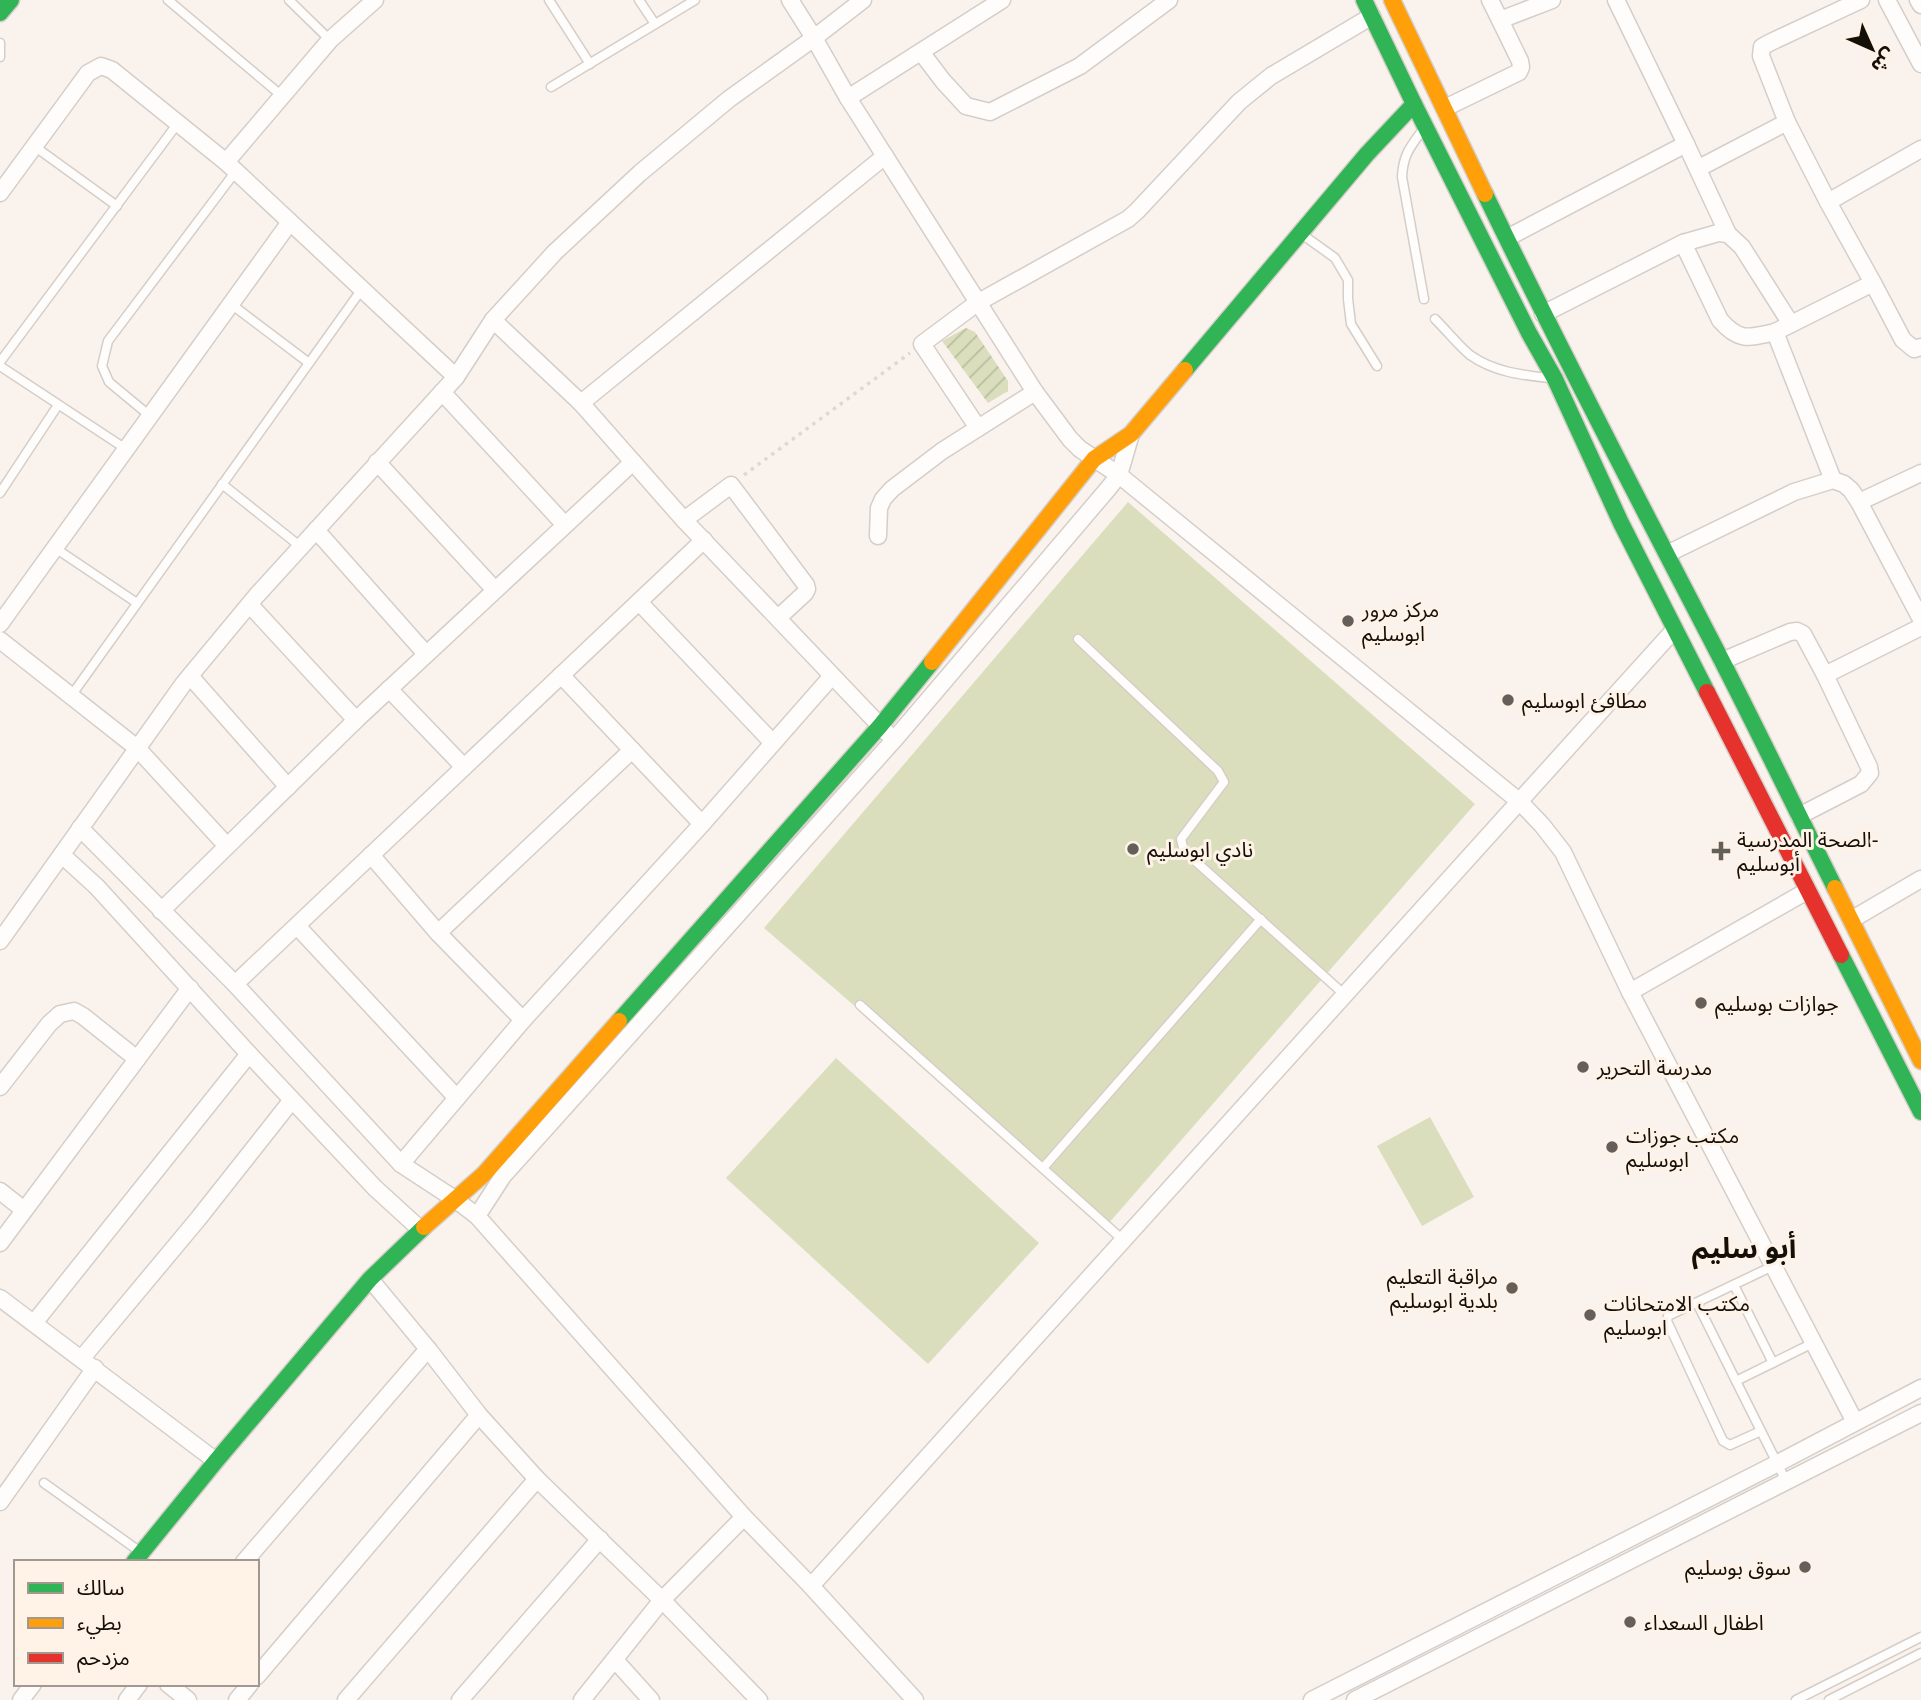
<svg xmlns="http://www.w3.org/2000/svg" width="1921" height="1700" font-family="'Open Sans','Noto Sans Arabic',sans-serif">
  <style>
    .garden { fill: url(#garden-furrows) }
    .pitch { fill: #dadebc }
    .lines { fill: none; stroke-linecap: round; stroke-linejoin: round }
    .lane-casing { stroke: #d5cec8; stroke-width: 11 }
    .street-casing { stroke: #d5cec8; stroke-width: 19 }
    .fast-casing { stroke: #d5cec8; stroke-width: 19 }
    .slow-casing { stroke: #d5cec8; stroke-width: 19 }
    .jam-casing { stroke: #d5cec8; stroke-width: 19 }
    .path { stroke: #dbd9d7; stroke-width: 3.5; stroke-dasharray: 3.5 5; stroke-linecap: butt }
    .lane { stroke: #fefdfc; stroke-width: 8 }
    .street { stroke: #fefdfc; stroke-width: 16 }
    .fast { stroke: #30b455; stroke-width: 16 }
    .slow { stroke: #ff9f0a; stroke-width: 16 }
    .jam { stroke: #e5322d; stroke-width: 16 }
    .poi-dot { fill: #655f59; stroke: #fff3e8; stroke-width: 2.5 }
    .labels { text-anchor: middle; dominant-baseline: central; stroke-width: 6; stroke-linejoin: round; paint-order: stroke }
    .poi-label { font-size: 21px; fill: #150f09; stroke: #fff3e8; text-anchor: start }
    .district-label { font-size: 28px; font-weight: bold; fill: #150f09; stroke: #fff3e8 }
  </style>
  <defs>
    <pattern id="garden-furrows" width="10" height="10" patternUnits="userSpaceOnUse" patternTransform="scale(1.75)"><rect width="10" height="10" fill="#dadebc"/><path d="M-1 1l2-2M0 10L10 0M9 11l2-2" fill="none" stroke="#babda0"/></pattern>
  </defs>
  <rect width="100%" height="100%" fill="#faf3ed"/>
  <path class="garden" d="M966,328L975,332L1008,381V391L988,403L942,341Z"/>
  <g class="pitch">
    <path d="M1128,502L1475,804L1108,1224L764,928Z"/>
    <path d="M836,1058L1039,1243L928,1364L726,1178Z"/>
    <path d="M1430,1117L1474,1197L1422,1226L1377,1146Z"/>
  </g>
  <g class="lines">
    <g class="lane-casing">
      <g id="lane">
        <path d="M168,0L282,96"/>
        <path d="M289,0L330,40"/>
        <path d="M549,0L590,64"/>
        <path d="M639,0L655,24"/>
        <path d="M0,43V57"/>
        <path d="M551,87L695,0"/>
        <path d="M34,146L117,206"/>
        <path d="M1303,235L1335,258L1348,280V299L1351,324L1377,366"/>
        <path d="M1424,299L1402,177C1403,154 1411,146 1424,128"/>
        <path d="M231,304L309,363"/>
        <path d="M1435,319C1447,331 1458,345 1470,355C1494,372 1521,375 1549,378"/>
        <path d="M0,362L178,123"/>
        <path d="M0,366L126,449"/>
        <path d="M150,416L109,382L102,366L108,341L236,171"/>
        <path d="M222,484L301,547"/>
        <path d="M0,493L58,405"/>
        <path d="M55,548L137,603"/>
        <path d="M1078,639L1218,771L1224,782L1181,839L1184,851L1345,995"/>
        <path d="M71,696L362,289"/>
        <path d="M860,1005L1123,1240"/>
        <path d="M1043,1168L1261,919"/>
        <path d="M1773,1266L1668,1316L1667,1321L1723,1441L1730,1445L1761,1431L1786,1481"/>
        <path d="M1734,1285L1773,1363"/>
        <path d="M1697,1303L1761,1431"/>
        <path d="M1736,1381L1813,1343"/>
        <path d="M44,1483L139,1551"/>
        <path d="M1796,1700L1921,1637"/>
        <path d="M1829,1700L1921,1653"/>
      </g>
    </g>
    <g class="street-casing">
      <g id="street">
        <path d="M375,0L330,40L226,162L456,377"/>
        <path d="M790,0L814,38L848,98L1035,392L1070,439L1080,449L1119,475L1520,802L1542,825L1563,852L1630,992L1855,1422"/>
        <path d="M1490,0L1500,20"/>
        <path d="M1616,0L1686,144"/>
        <path d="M1887,0L1921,64"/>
        <path d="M1918,0L1921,5"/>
        <path d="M921,52L943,81L966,106L990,112L1080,66L1169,0"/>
        <path d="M848,98L1002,0"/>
        <path d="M1445,108L1519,72L1521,67L1520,61L1500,20L1552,0"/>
        <path d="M1699,168L1787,122"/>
        <path d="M0,193L88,73L101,66L112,70L226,162"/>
        <path d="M1828,202L1787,122L1761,56L1762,47L1769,43L1861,0"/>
        <path d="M1728,234L1742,247L1791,324"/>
        <path d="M1507,238L1686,144L1728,234L1718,233L1683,243"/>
        <path d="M1873,283L1828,202L1921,149"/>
        <path d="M1543,314L1683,243L1720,320C1739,342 1749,338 1775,332"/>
        <path d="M493,320L581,403L684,520L887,733"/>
        <path d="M442,392L565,525"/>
        <path d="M581,403L885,156"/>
        <path d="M978,428L922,344L977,303L1128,219L1137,211L1239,102L1271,76L1372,16"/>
        <path d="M377,462L495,590"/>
        <path d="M1833,480L1775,332L1873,283L1903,340L1914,349L1921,347"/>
        <path d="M1859,502L1921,473"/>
        <path d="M684,520L731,485L806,585L807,589L805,593L778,618"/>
        <path d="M316,530L426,654"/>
        <path d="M878,536L879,508L883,499L892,489L942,451L1035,392"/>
        <path d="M1667,554L1794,492L1833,480L1844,484L1851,490L1859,502L1921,619"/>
        <path d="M639,602L773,743"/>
        <path d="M250,605L356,720"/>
        <path d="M0,624L290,222"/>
        <path d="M0,640L137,748L227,846"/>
        <path d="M1722,661L1790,632L1797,631L1803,634L1825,675L1869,767L1870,773L1861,784L1799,816"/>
        <path d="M561,675L702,824"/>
        <path d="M1825,675L1921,627"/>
        <path d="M190,676L288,787"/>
        <path d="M389,689L464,767"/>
        <path d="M80,828L235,984L401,1164L456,1200L477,1216L744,1517L811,1586L915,1700"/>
        <path d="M62,855L97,887L249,1054L375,1188L421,1230"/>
        <path d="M371,855L438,933L523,1020"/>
        <path d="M161,911L356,720L633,462"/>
        <path d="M1851,920L1921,879"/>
        <path d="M297,926L457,1098"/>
        <path d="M438,933L632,750"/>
        <path d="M0,941L184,683L257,595L456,377L493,320L555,252L640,173L729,99L814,38L863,0"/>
        <path d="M235,984L704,540"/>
        <path d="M1630,992L1807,891"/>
        <path d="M0,1087L49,1024L60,1014L74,1011L83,1016L137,1059"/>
        <path d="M401,1164L523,1020L702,824L832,676"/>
        <path d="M0,1191L24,1210"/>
        <path d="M477,1216L503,1176L894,740L1107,490L1119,475L1131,434"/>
        <path d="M0,1243L190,988"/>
        <path d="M370,1279L428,1349L479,1415L537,1479L662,1600L759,1700"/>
        <path d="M0,1298L216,1461"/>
        <path d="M34,1323L249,1054"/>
        <path d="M82,1358L198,1219L292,1100"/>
        <path d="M0,1502L95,1368"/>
        <path d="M244,1562L428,1349"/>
        <path d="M811,1586L1675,629"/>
        <path d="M615,1660L651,1700"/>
        <path d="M257,1676L479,1415"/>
        <path d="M168,1684L188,1700"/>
        <path d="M21,1700L33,1684"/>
        <path d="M127,1700L139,1684"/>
        <path d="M237,1700L250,1684"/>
        <path d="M346,1700L537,1479"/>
        <path d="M460,1700L600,1539"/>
        <path d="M582,1700L662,1600L744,1517"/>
        <path d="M1312,1700L1778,1463L1921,1388"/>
        <path d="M1355,1700L1921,1413"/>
      </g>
    </g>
    <g class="fast-casing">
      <g id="fast">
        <path d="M1364,0L1414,104L1529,333L1555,379L1621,523L1707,692"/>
        <path d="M0,13L11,0"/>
        <path d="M1485,194C1561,351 1641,505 1721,659C1760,735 1797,812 1835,888"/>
        <path d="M1185,370L1367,154L1414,104"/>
        <path d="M1841,955L1921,1112"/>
        <path d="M619,1021L880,726L932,662"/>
        <path d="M134,1562L216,1461L370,1279L424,1227"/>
      </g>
    </g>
    <g class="slow-casing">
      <g id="slow">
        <path d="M1392,0L1485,194"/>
        <path d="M932,662L1094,459L1131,434L1185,370"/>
        <path d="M1835,888L1921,1061"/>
        <path d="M424,1227L484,1174L619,1021"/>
      </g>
    </g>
    <g class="jam-casing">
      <path id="jam" d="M1707,692L1841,955"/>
    </g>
    <path class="path" d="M744,475L910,353"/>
    <use href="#lane" class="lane"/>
    <use href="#street" class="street"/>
    <use href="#fast" class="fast"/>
    <use href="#slow" class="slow"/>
    <use href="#jam" class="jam"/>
  </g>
  <g class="poi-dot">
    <circle cx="1348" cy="621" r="7"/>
    <circle cx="1508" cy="700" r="7"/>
    <circle cx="1133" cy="849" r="7"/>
    <path d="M1717.5 840.5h7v7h7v7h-7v7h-7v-7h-7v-7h7z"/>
    <circle cx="1701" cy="1003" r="7"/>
    <circle cx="1583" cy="1067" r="7"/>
    <circle cx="1612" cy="1147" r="7"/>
    <circle cx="1512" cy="1288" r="7"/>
    <circle cx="1590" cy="1315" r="7"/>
    <circle cx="1805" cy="1567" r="7"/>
    <circle cx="1630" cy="1622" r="7"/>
  </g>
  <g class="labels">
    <g class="poi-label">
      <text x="1362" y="609">مركز مرور<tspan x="1362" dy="24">ابوسليم</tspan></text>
      <text x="1522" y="700">مطافئ ابوسليم</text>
      <text x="1737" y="839">الصحة المدرسية-<tspan x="1737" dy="24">أبوسليم</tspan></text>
      <text x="1147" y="849">نادي ابوسليم</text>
      <text x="1715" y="1003">جوازات بوسليم</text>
      <text x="1597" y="1067">مدرسة التحرير</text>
      <text x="1626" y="1135">مكتب جوزات<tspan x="1626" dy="24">ابوسليم</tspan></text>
      <text x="1498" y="1276" text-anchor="end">مراقبة التعليم<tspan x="1498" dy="24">بلدية ابوسليم</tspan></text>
      <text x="1604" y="1303">مكتب الامتحانات<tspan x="1604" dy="24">ابوسليم</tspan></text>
      <text x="1791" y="1567" text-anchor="end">سوق بوسليم</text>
      <text x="1644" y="1622">اطفال السعداء</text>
    </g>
    <g class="district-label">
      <text x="1744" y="1247">أبو سليم</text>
    </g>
  </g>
  <rect x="14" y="1560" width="245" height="126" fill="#fff3e8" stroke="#a1988f" stroke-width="2"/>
  <rect x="28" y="1583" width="35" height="10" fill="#30b455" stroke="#a1988f" stroke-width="2"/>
  <text x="77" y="1595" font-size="21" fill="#150f09">سالك</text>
  <rect x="28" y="1618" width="35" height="10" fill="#ff9f0a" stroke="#a1988f" stroke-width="2"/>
  <text x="77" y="1630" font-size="21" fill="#150f09">بطيء</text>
  <rect x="28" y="1653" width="35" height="10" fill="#e5322d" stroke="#a1988f" stroke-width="2"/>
  <text x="77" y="1665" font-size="21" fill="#150f09">مزدحم</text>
  <g transform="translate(1872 49) rotate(135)" stroke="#fff3e8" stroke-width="5" paint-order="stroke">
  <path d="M0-5L12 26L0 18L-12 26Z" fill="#150f09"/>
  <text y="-10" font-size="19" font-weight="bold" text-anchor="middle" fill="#150f09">ش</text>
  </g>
</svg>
